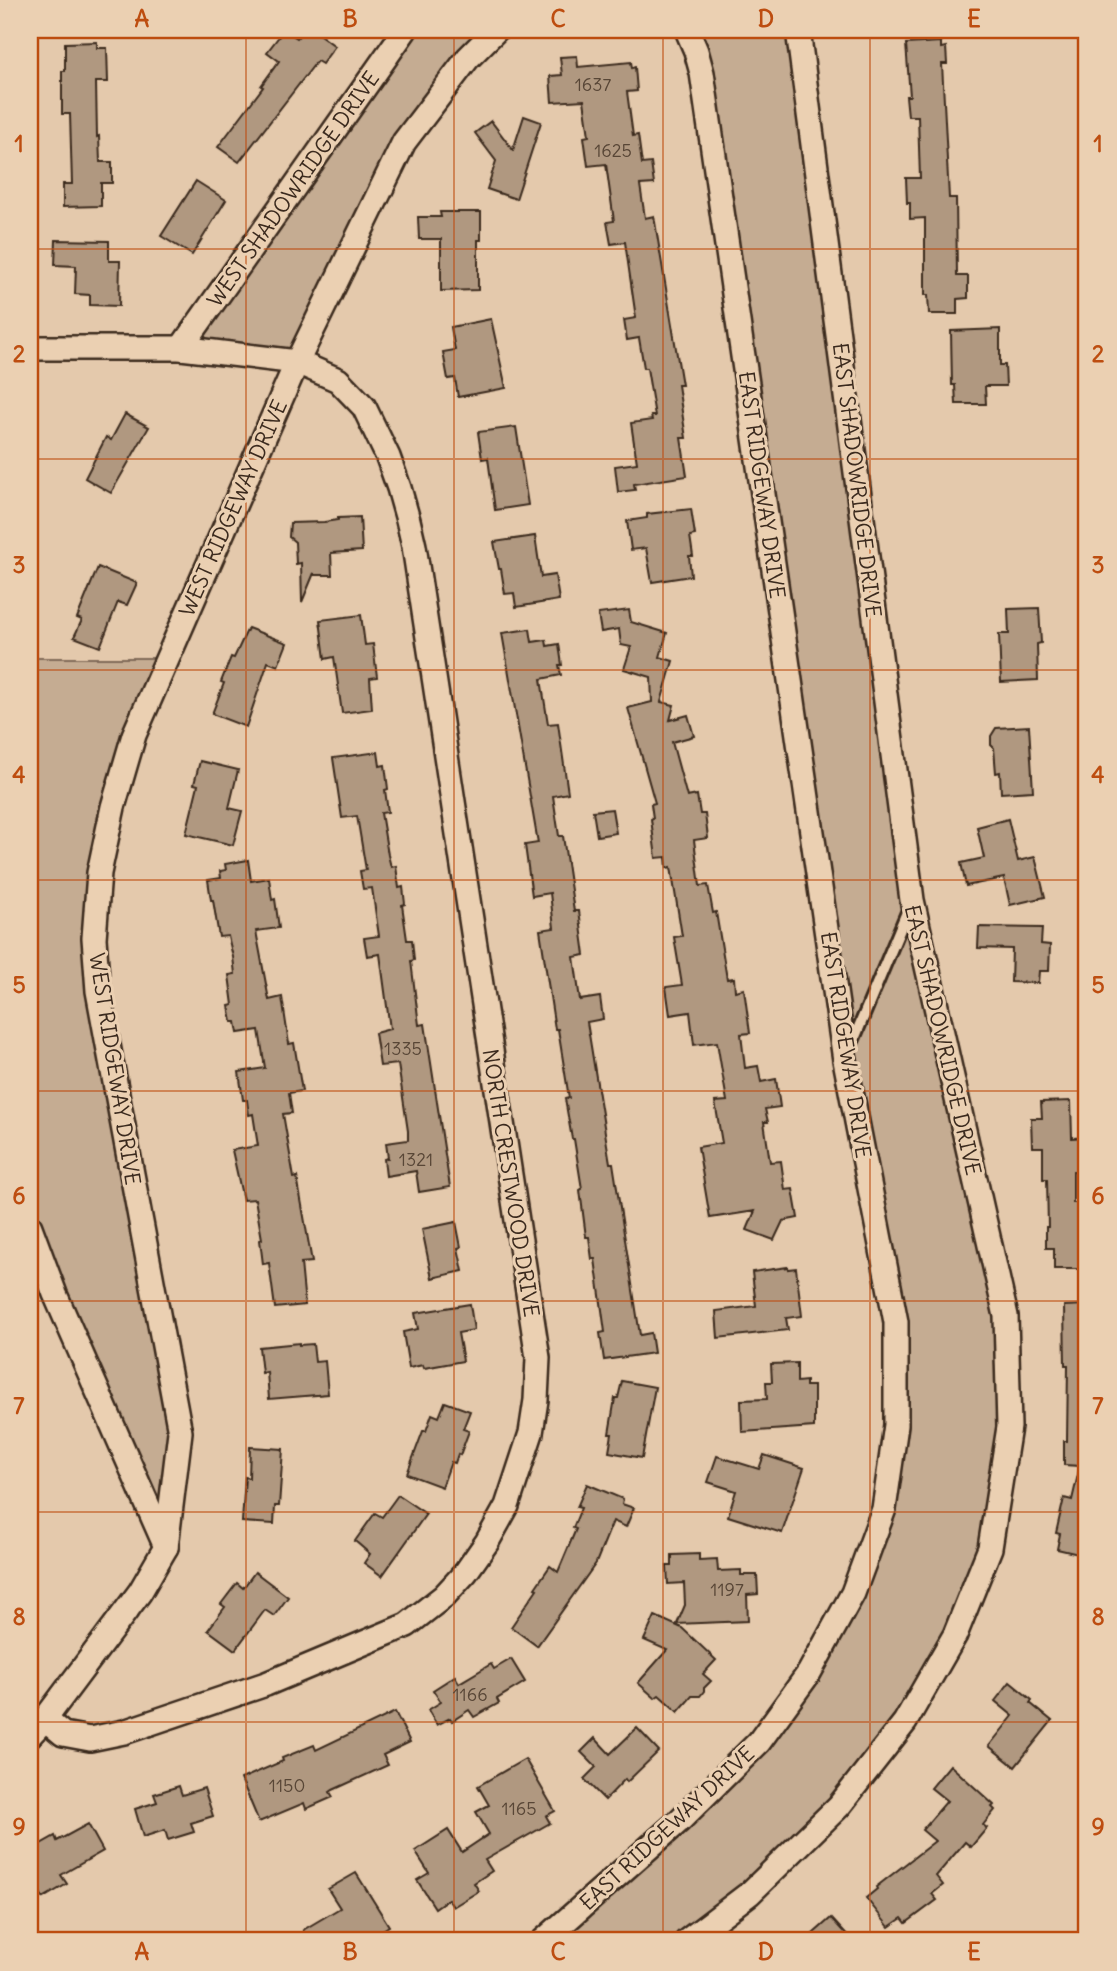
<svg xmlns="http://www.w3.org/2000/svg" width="1117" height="1971" font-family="Delius,sans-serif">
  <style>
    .green { fill: #c5ac92; stroke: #806b58; stroke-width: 2 }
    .building { fill: #b09880; stroke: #3b2a1e; stroke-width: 2 }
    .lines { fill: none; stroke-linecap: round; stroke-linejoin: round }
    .service-casing { stroke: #3b2a1e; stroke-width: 16 }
    .minor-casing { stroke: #3b2a1e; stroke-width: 28 }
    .service { stroke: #ebd0b2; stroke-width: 10 }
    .minor { stroke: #ebd0b2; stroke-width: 23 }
    .grid { fill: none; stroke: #bd4d10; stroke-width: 2; stroke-opacity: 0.55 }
    .labels { text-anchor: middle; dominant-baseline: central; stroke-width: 6; stroke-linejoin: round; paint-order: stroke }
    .number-label { font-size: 18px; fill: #584636 }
    .street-label { font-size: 21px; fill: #3b2a1e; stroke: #ebd0b2 }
    .neatline { fill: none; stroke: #bd4d10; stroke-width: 2.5 }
    .grid-label { font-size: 23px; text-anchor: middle; font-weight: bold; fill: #bd4d10 }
  </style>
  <rect width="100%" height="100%" fill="#e4c9ac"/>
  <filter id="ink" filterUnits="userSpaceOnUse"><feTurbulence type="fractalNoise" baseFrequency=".0143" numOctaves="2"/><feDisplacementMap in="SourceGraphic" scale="14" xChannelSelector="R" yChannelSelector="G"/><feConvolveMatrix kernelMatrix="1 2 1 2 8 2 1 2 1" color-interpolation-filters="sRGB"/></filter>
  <g filter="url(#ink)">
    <g class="green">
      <path d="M405,30H496L404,142L297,362L181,348Z"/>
      <path d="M687,30H798L912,900L1006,1316L990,1548L955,1635L839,1806L687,1941H543L679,1821L809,1673L884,1509L895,1322Z"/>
      <path d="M30,658H167L134,735L94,938L180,1432L166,1547L30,1227Z"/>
    </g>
    <g class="building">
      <path d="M284,30L297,38L304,30H313L335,46L322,64L317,61L239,162L218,147L263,87L261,86L279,61L267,52Z"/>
      <path d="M97,42V48H107L108,82H96L97,137L99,136L100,162H112V183H101V206L63,207V184H72L70,114H62V71H65V43Z"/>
      <path d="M941,42V48L946,47L947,64H942L949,198H956L957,276H968V298L957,299V314H929L928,295H925V218L910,219V203H907L906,178H920L918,116H908L906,96H910L906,44Z"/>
      <path d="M577,56L578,67L631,62L632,68L635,67L637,91L627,92L633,136L638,135L642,164L651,163L654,184L640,185L645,218L654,216L682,385H678L686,438H681L687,476L634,484L635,490L618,492L615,466L637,463L631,423L652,420L651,416H655L647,368H644L639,338L627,340L624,320L636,318L625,242L611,244L607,222L614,221L606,164L588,166L584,137L589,136L584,100L552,102L550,76L562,75L560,57Z"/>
      <path d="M524,116L541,122L516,199L487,189L496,161L475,133L491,121L513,150Z"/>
      <path d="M196,181L226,200L192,255L161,236Z"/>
      <path d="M440,212H481V240H478V290L441,291V239H419L418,217H441Z"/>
      <path d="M56,240L109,241V261H120L119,306L90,305V295L75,294L76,266L55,265Z"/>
      <path d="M491,319L506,388L458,397L455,378L448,379L443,352L455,350L451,327Z"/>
      <path d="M1000,329V365H1005L1006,386H985L986,404H956L955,385H952L951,331Z"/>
      <path d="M125,414L149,427L111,493L85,478L106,437L111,440Z"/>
      <path d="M516,427L528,505L495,510L488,458L482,459L478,432Z"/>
      <path d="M691,509L695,535L690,536L693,556H689L691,576L652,582L646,548L631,550L627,521L647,518V514Z"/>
      <path d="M360,517L362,551L331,553L332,575H314V573L302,602L301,563L296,564L295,542L289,537L290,523L324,522L338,520V518Z"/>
      <path d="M535,536L541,577L555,575L559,600L516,607L514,593L505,594L501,569H499L494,542Z"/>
      <path d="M98,567L137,583L127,605L118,602L100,647L74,637L82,620L77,618Z"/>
      <path d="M1039,608L1041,643L1037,644L1038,680L1001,682L999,634H1009L1008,609Z"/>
      <path d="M629,610L631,622L667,633L660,657L673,661L661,702L674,705L670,720L688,715L694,736L672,742L687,797L697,795L700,814H705L708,838L694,840L700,886L708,885L713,913L716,912L727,979L734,978L735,991L744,989L750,1033L741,1034L745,1068L758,1066L761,1082L776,1079L780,1107L765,1109L768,1122H764L770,1162L781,1161L785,1190L793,1189L798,1218L783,1221L774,1240L747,1230L755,1211L710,1218L698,1147L722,1143L715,1102L727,1101L717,1042L694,1045L690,1012L670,1015L666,987L682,985L674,937L682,936L671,867L667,868L666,857L656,858L651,819L653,818L651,804L655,803L628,708L652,702L651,677L624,669L631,647L621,645L619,629L601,632L598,614Z"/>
      <path d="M361,615L365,645L373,644L377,677L370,678L372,709L342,713L334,657L325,659L320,620Z"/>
      <path d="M248,628L287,643L278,666L268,662L246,727L212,714L224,683L221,682L231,657L234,658Z"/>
      <path d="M530,629L532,642L546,640L547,646L559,644L562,665H559L561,675L541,679L548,724L558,723L568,793L553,796L559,836H563L574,911H579L585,955L574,957L580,1000L600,997L603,1019L587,1022L610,1163H613L640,1335L651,1333L654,1353L604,1360L600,1333L605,1332L595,1259H592L589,1237H586L580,1190L582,1189L574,1139H572L565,1099L569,1098L558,1029H555L540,930L554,928L550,893L532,896L525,845L538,843L502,633Z"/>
      <path d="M1029,726L1033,791L1001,793L1000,772L996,773L994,748L991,745V736L996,728Z"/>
      <path d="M378,752L380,766L385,765L388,789L385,790L388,812L381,813L388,855L391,867L396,866L399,888L403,887L405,904L402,905L407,940H412L414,960L411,961L419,1025L425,1024L450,1187L419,1192L416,1171L386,1176L384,1159L388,1158L386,1143L408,1140V1131L398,1064L380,1066L375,1033L390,1029L380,954L367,956L364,938L379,936L372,888L363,889L360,871L366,870L357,816L342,818L333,758Z"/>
      <path d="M200,761L238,770L229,808L242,811L233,845L186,834L198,785L194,784Z"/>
      <path d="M612,809L616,833L597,836L593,811Z"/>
      <path d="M1008,819L1018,861L1035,857L1045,897L1010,905L1004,878L966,886L961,863L984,858L977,827Z"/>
      <path d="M248,860L251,881L269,878L272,900L275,899L279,928L256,931L269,1000L282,997L289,1044L294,1043L302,1091L289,1093L292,1113L283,1114L294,1178L297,1177L312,1262L301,1263L305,1305L275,1308L269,1263L263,1264L260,1240L262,1239L255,1199L243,1200L232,1150L258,1146L253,1114L249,1115L247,1100H243L239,1072L265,1068L259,1030L238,1033L236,1022H232L229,1006L233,1005L229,975L235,974L233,957L228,936L219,937L213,900H211L208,880L221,878L220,871L226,870L225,864Z"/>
      <path d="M979,927L1042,928L1041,944L1050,945L1049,971H1039L1038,983L1011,982L1012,949L978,948Z"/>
      <path d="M1071,1101L1072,1138L1087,1137V1159H1085V1171H1073V1203H1087V1269H1054V1248H1046V1227H1048L1047,1179H1043V1147H1032L1031,1118H1042L1041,1102Z"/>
      <path d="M456,1222L461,1247L458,1248L463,1271L432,1278L422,1229Z"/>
      <path d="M788,1267V1269L796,1268L802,1316L786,1318L788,1330L718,1338L716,1311L756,1306L752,1272Z"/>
      <path d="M470,1304L474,1330L458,1333L463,1361L424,1368L423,1365L409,1368L403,1332L418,1329L415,1313Z"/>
      <path d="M1087,1305V1556L1057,1549L1060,1534L1056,1533L1064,1498L1072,1500L1080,1466L1064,1465V1441H1067L1068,1365H1065L1064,1306Z"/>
      <path d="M299,1343V1345L313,1344L315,1362L325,1361L328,1394L269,1399L267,1372L262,1373L259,1347Z"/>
      <path d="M797,1363V1382L806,1381V1386H814V1427L742,1432L741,1400L767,1399L766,1382H772L771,1364Z"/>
      <path d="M622,1381L655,1387L642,1458L609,1452L612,1434H609L615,1398H618Z"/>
      <path d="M445,1402L470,1411L463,1429L469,1431L460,1455L458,1454L455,1463L451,1462L442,1487L407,1474L423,1431H426L432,1414L439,1417Z"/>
      <path d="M250,1447L283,1449L279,1506H275L274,1524L242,1522L245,1477L249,1478Z"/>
      <path d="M764,1455L804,1468L782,1533L728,1516L736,1491L708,1482L717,1456L759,1469Z"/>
      <path d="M587,1484L623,1499L622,1504L634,1508L626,1527L613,1521L596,1563L537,1646L511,1627L537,1589L535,1588L550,1566L558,1572L576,1529L573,1528L581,1508L577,1507Z"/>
      <path d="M398,1495L426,1514L382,1576L364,1563L370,1554L355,1541L375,1513L382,1517Z"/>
      <path d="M699,1554V1560L717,1559L718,1571L741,1570V1575H757L758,1594L747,1595L748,1621L677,1624L685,1605L684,1583L668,1584L667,1566H672V1555Z"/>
      <path d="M255,1572L288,1597L274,1616L265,1610L235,1650L208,1630L225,1607L221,1604L237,1583L243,1588Z"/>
      <path d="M655,1616L682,1628L716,1660L703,1674L711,1681L704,1688V1691L700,1696H692L678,1712L659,1695L655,1698L638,1683L667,1650L644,1640Z"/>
      <path d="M511,1659L525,1682L497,1699L499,1703L474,1717L469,1710L452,1721L450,1718L437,1725L428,1710L441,1702L433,1690L455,1676L459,1683L491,1664L494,1669Z"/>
      <path d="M1010,1682L1032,1700L1030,1703L1052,1721L1015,1767L989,1746L1013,1716L995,1701Z"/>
      <path d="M395,1712L410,1742L383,1755L388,1765L333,1790L330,1792L333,1797L306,1809L304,1803L259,1822L241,1779L283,1761L282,1758L314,1745L316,1750Z"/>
      <path d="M637,1728L659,1751L627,1782L625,1779L605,1800L584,1779L596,1767L581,1752L595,1738L610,1754Z"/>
      <path d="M525,1759L555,1811L546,1816L550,1823L485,1860L492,1871L474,1883L479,1891L453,1907L448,1899L435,1908L417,1880L429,1873L415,1851L448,1830L462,1852L489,1834L476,1812L489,1805L478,1786Z"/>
      <path d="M950,1765L994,1805L992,1807L995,1810L983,1825L987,1828L971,1847L965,1842L936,1876L943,1885L932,1894L937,1900L906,1923L902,1918L889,1927L866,1898L877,1889L876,1887L935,1841L922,1830L947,1801L931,1788Z"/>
      <path d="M179,1786L182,1795L204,1788L213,1816L191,1823L194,1832L168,1840L165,1830L143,1837L135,1809L157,1802L154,1794Z"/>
      <path d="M88,1824L103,1851L61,1875L67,1884L43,1898L37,1887L30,1891V1850L55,1836L57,1841Z"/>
      <path d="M356,1873L389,1926L378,1933L383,1941H309L303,1930L340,1908L328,1889Z"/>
      <path d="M831,1918L852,1941H805Z"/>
    </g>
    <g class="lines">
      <g class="service-casing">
        <path id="service" d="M849,1051L910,905"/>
      </g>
      <g class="minor-casing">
        <g id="minor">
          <path d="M30,348H181L297,362L338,380L364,407L388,457L399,488L408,520L414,546L538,1358L536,1400L531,1433L507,1506L487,1542L466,1572L444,1596L407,1625L266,1684L124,1732L90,1739L63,1734L45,1719"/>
          <path d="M181,348L405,30"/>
          <path d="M30,1227L55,1294L166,1547"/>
          <path d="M30,1735L45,1719L140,1592L166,1547L180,1432L98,991L94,938L99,873L113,807L134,735L297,362L404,142L468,58L496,30"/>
          <path d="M543,1941L679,1821L759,1742L809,1673L853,1593L884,1509L896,1425V1322L845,1060L702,73L696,51L687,30"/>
          <path d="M687,1941L750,1893L839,1806L905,1722L955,1635L990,1548L1009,1427L1006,1316L912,900L798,30"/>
        </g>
      </g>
      <use href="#service" class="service"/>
      <use href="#minor" class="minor"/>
    </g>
  </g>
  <path class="grid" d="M246,30V1941M454,30V1941M663,30V1941M870,30V1941M30,249H1087M30,459H1087M30,670H1087M30,880H1087M30,1091H1087M30,1301H1087M30,1512H1087M30,1722H1087"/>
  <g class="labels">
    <g class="number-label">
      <text x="593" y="84">1637</text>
      <text x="613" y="150">1625</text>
      <text x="403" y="1048">1335</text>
      <text x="416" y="1159">1321</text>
      <text x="727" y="1589">1197</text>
      <text x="470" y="1694">1166</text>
      <text x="287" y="1785">1150</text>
      <text x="519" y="1808">1165</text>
    </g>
    <g class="street-label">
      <text transform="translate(293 189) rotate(-55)">WEST SHADOWRIDGE DRIVE</text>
      <text transform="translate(857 480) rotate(83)">EAST SHADOWRIDGE DRIVE</text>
      <text transform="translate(762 485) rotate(82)">EAST RIDGEWAY DRIVE</text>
      <text transform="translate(233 508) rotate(-66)">WEST RIDGEWAY DRIVE</text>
      <text transform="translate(943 1040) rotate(77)">EAST SHADOWRIDGE DRIVE</text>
      <text transform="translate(846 1045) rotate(81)">EAST RIDGEWAY DRIVE</text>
      <text transform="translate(115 1069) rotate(81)">WEST RIDGEWAY DRIVE</text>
      <text transform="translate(511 1183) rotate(81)">NORTH CRESTWOOD DRIVE</text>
      <text transform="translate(667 1828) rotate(-43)">EAST RIDGEWAY DRIVE</text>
    </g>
  </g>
  <rect width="1117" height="1971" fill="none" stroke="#ebd0b2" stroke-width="77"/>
  <rect x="38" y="38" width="1040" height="1894" class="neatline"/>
  <g class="grid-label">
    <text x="142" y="27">A</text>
    <text x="350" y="27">B</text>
    <text x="558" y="27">C</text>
    <text x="766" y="27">D</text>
    <text x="974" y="27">E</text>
    <text x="19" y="152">1</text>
    <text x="1098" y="152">1</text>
    <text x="19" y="362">2</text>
    <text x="1098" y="362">2</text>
    <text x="19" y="573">3</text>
    <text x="1098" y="573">3</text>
    <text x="19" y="783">4</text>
    <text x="1098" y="783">4</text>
    <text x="19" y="993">5</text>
    <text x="1098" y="993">5</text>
    <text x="19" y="1204">6</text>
    <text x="1098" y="1204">6</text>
    <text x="19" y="1414">7</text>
    <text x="1098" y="1414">7</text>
    <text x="19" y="1625">8</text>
    <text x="1098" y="1625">8</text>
    <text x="19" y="1835">9</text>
    <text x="1098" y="1835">9</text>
    <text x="142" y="1960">A</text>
    <text x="350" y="1960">B</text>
    <text x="558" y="1960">C</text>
    <text x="766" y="1960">D</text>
    <text x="974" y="1960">E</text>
  </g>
</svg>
